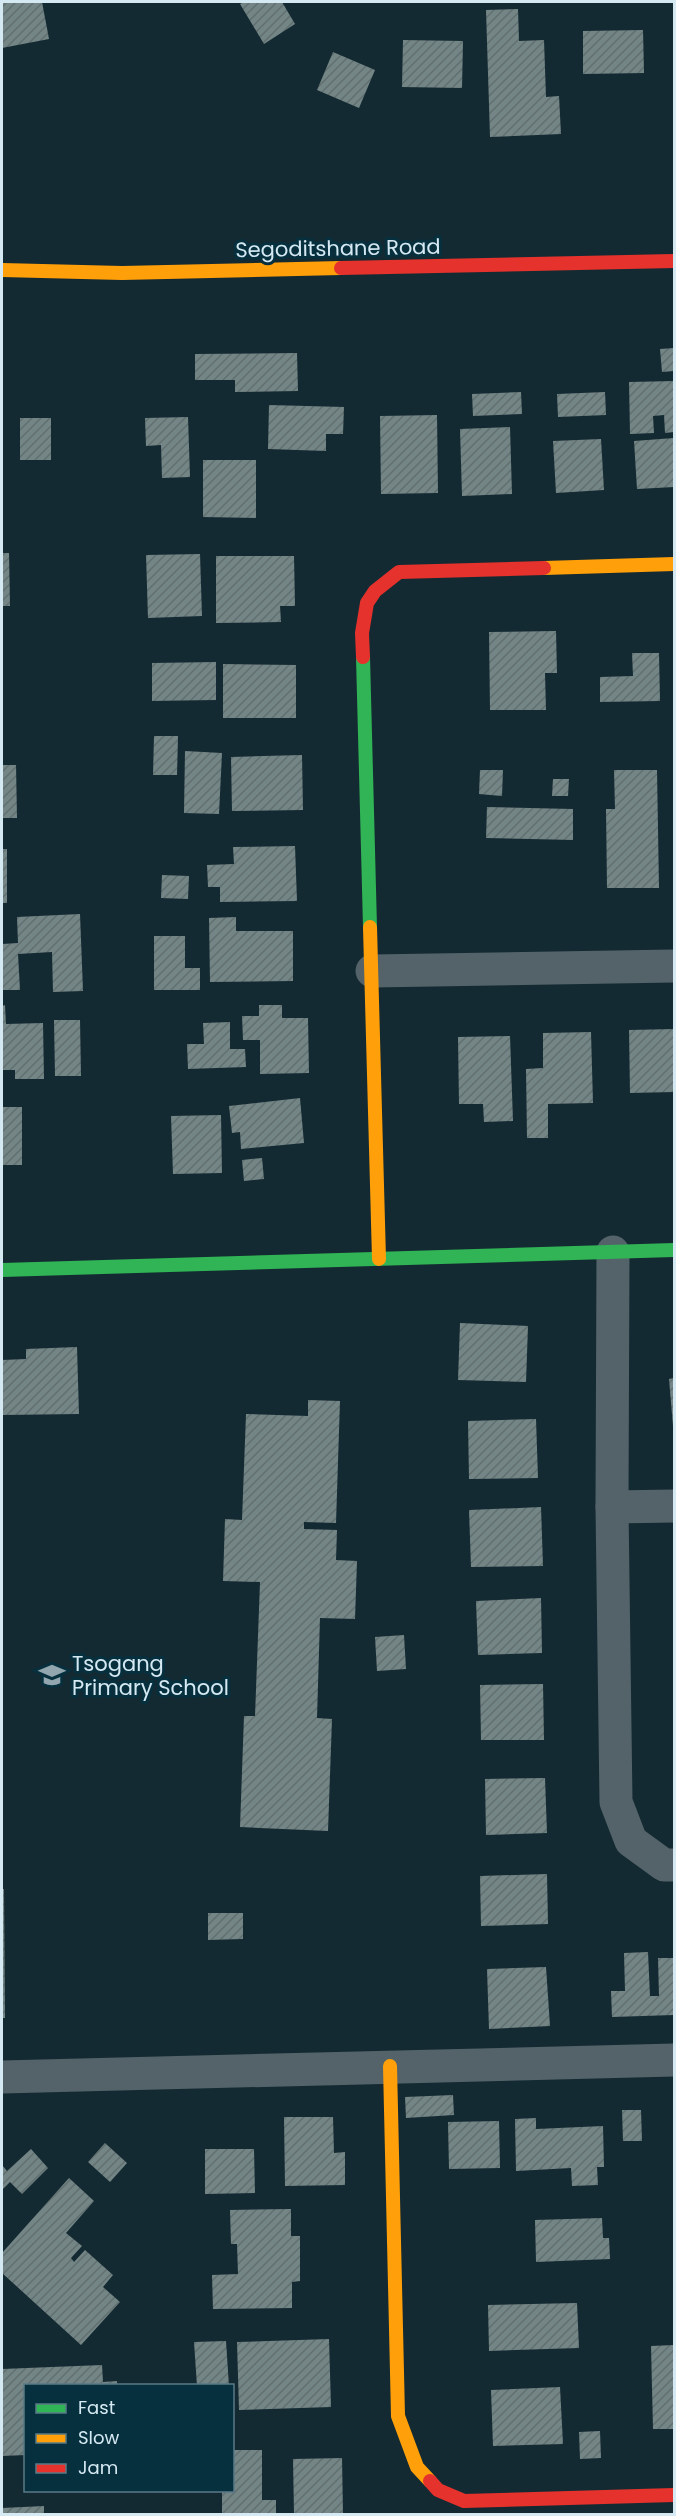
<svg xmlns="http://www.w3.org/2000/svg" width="676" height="2516" font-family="Poppins,sans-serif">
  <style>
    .building { fill: url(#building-hatch) }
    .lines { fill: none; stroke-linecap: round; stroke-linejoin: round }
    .street { stroke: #536369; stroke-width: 33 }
    .fast { stroke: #30b455; stroke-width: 14 }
    .slow { stroke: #ff9f0a; stroke-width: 14 }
    .jam { stroke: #e5322d; stroke-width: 14 }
    .labels { text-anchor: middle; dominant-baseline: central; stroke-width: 6; stroke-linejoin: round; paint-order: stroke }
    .street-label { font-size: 21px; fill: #d5e9f3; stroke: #07303f }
    .poi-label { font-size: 21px; fill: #d5e9f3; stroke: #07303f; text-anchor: start }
  </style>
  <defs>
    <pattern id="building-hatch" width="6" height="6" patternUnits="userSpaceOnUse" patternTransform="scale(1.5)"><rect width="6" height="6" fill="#738585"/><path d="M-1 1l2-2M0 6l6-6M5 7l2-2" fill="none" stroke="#616f70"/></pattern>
  </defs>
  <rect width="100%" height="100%" fill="#142a32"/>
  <g class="building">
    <path d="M2,2H42L49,39L2,48Z"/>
    <path d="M244,2H282L295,24L264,44L240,4Z"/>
    <path d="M518,9L519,41L544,40L546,97L559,96L561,134L490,137L486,10Z"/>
    <path d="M643,30L644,73L583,74V31Z"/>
    <path d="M403,40L463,41L462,88L402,87Z"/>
    <path d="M333,52L375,70L359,108L317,90Z"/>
    <path d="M674,348V371L662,372L660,349Z"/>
    <path d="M297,353L298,391L235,392V380H195V354Z"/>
    <path d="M674,381V432L665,433L664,415L653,416L654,433L630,434L629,382Z"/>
    <path d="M521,392L522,414L473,416L472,394Z"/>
    <path d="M605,392L606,415L558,417L557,394Z"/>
    <path d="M269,405L344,407L343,434H326V451L268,449Z"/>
    <path d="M437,415L438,493L381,494L380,416Z"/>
    <path d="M188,417L190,477L162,478L161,445L146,446L145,418Z"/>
    <rect x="20" y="418" width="31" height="42"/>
    <path d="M510,427L512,494L462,496L460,429Z"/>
    <path d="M674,438V487L637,489L634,441Z"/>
    <path d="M601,439L604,490L556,493L553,441Z"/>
    <path d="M203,460H256V518L203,517Z"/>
    <path d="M2,553H9L10,606H2Z"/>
    <path d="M200,554L202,616L148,618L146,555Z"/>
    <path d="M216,556H294L295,606H280L281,622L216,623Z"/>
    <path d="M556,631L557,673H545L546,710H490L489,632Z"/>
    <path d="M632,653H659L660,701L600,702V677L633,676Z"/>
    <path d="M216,662V700L152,701V663Z"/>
    <path d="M223,664L296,665V718H223Z"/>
    <path d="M154,736H178L177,775H153Z"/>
    <path d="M185,751L222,753L219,814L184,813Z"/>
    <path d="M302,755L303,810L232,811L231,757Z"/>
    <path d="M2,765H16L17,818H2Z"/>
    <path d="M480,770H503L502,796L479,794Z"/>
    <path d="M614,770H657L659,888H607L606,809H615Z"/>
    <path d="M553,779H569L568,796H552Z"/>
    <path d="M487,807L573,809V840L486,838Z"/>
    <path d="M295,846L297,901L220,902V887H208L207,865L234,864L233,847Z"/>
    <rect x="2" y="849" width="5" height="54"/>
    <path d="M162,875L189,876L188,899L161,898Z"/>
    <path d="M80,914L83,991L53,992L52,952L18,954L20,990H2V944L18,943L17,917Z"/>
    <path d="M236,917V931H293V981L210,982L209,918Z"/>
    <path d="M154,936H185V968H200V990H154Z"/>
    <path d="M5,1005L6,1024L43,1023L44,1079H15V1070H2V1006Z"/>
    <path d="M259,1005H282V1018H308L309,1073L260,1074V1040H243L242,1016H259Z"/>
    <path d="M54,1020H80L81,1076H55Z"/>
    <path d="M230,1022V1049H245L246,1067L188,1069L187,1044H204L203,1023Z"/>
    <path d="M674,1029V1092L630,1093L629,1030Z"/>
    <path d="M591,1032L593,1103L548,1104V1138H527L526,1069L543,1068V1033Z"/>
    <path d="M510,1036L513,1121L484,1122L483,1104H459L458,1037Z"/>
    <path d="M300,1098L304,1143L241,1149L240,1132L232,1133L229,1106Z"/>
    <rect x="2" y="1107" width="20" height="58"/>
    <path d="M221,1115L222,1173L173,1174L171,1116Z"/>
    <path d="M262,1158L264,1179L244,1181L242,1160Z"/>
    <path d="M460,1323L528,1326L526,1382L458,1380Z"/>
    <path d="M77,1347L79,1414L2,1415V1360L26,1359V1349Z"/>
    <path d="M674,1378V1426H673L669,1379Z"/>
    <path d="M308,1400L340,1401L336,1523L304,1522V1529L337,1530L336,1560L357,1561L355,1619L320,1618L317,1718L332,1719L328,1831L240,1827L244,1716H255L260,1582L223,1581L225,1519L242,1520L246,1414L308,1416Z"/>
    <path d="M536,1419L538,1478L469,1479L468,1421Z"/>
    <path d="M541,1507L543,1566L471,1567L469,1510Z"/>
    <path d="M541,1598L542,1653L478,1655L476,1601Z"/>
    <path d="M404,1635L406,1669L377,1671L375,1637Z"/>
    <path d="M543,1684L544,1740H481L480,1685Z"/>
    <path d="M545,1778L547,1833L486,1835L485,1779Z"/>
    <path d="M547,1874L548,1924L481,1926L480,1876Z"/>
    <path d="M2,1889H4L5,2018H2Z"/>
    <path d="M208,1913H243V1939L208,1940Z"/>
    <path d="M648,1952L650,1996H659L658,1958H674V2015L612,2017L611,1991H625L624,1953Z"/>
    <path d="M546,1967L550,2026L489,2029L487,1969Z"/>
    <path d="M453,2095L454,2115L406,2118L405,2097Z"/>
    <path d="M622,2110H641L642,2141H623Z"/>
    <path d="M284,2117H333L334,2153L345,2152V2185L285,2186Z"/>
    <path d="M536,2118V2129L603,2126L604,2167H597L598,2185L572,2186L571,2168L516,2171L515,2119Z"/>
    <path d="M499,2121L500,2168L449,2169L448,2122Z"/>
    <path d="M105,2143L127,2163L110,2182L88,2162Z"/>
    <path d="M31,2149L48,2168L22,2194L10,2182L2,2190V2165L7,2171Z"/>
    <path d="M205,2149H254L255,2193L205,2194Z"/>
    <path d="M69,2178L94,2201L66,2233L82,2246L71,2258L74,2262L85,2250L113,2275L103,2287L120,2302L81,2345L2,2273V2253Z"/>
    <path d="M291,2209V2236H300V2281L292,2282V2308L213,2309L212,2275L238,2274L237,2244H231L230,2210Z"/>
    <path d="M602,2218L603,2238H609L610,2259L536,2262L535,2220Z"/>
    <path d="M577,2303L579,2348L489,2351L488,2305Z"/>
    <path d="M329,2339L331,2407L239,2410L237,2342Z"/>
    <path d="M226,2341L229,2386H197L194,2342Z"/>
    <path d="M674,2345V2429H653L651,2346Z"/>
    <path d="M102,2365L103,2382L117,2381V2386H26V2455L2,2456V2369Z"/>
    <path d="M560,2387L563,2444L493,2446L491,2390Z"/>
    <path d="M600,2431L601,2458L580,2459L579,2432Z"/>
    <path d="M232,2450H262V2500H276V2514H222V2490H232Z"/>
    <path d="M342,2458L343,2514H294L293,2459Z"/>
    <path d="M44,2506V2514H2V2508Z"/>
  </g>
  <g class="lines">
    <g class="street">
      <path d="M372,971L674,966"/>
      <path d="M613,1252L612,1507L616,1802L631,1841L664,1865H674"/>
      <path d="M612,1507L674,1506"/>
      <path d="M2,2077L674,2060"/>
    </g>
    <g class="fast">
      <path d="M363,657L370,927"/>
      <path d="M2,1270L674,1250"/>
    </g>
    <g class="slow">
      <path d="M2,270L122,273L341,268"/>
      <path d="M544,568L674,564"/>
      <path d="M370,927L379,1259"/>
      <path d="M390,2066L398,2416L417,2467L430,2481"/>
    </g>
    <g class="jam">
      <path d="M341,268L674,261"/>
      <path d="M363,657L362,633L367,603L375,591L399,572L544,568"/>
      <path d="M430,2481L438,2490L464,2501L674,2495"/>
    </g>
  </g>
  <defs>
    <g id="school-bare" transform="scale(2.07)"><path d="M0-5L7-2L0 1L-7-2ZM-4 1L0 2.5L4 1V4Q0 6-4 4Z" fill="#91a6af" stroke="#07303f" stroke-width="2.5" paint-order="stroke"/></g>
  </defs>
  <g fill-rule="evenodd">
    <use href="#school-bare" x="52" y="1675"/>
  </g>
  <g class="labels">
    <g class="street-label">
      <text transform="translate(338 248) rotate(-1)">Segoditshane Road</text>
    </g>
    <g class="poi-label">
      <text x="72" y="1663">Tsogang<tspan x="72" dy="24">Primary School</tspan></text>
    </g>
  </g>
  <rect width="676" height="2516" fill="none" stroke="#d5e9f3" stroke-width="6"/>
  <rect x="24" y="2384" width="210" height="108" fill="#07303f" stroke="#597a87" stroke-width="1.5"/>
  <rect x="36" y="2404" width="30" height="9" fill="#30b455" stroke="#597a87" stroke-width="1.5"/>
  <text x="78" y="2414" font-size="18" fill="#d5e9f3">Fast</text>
  <rect x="36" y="2434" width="30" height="9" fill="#ff9f0a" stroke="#597a87" stroke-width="1.5"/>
  <text x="78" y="2444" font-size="18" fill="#d5e9f3">Slow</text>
  <rect x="36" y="2464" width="30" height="9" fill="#e5322d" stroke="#597a87" stroke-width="1.5"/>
  <text x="78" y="2474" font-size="18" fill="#d5e9f3">Jam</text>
</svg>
